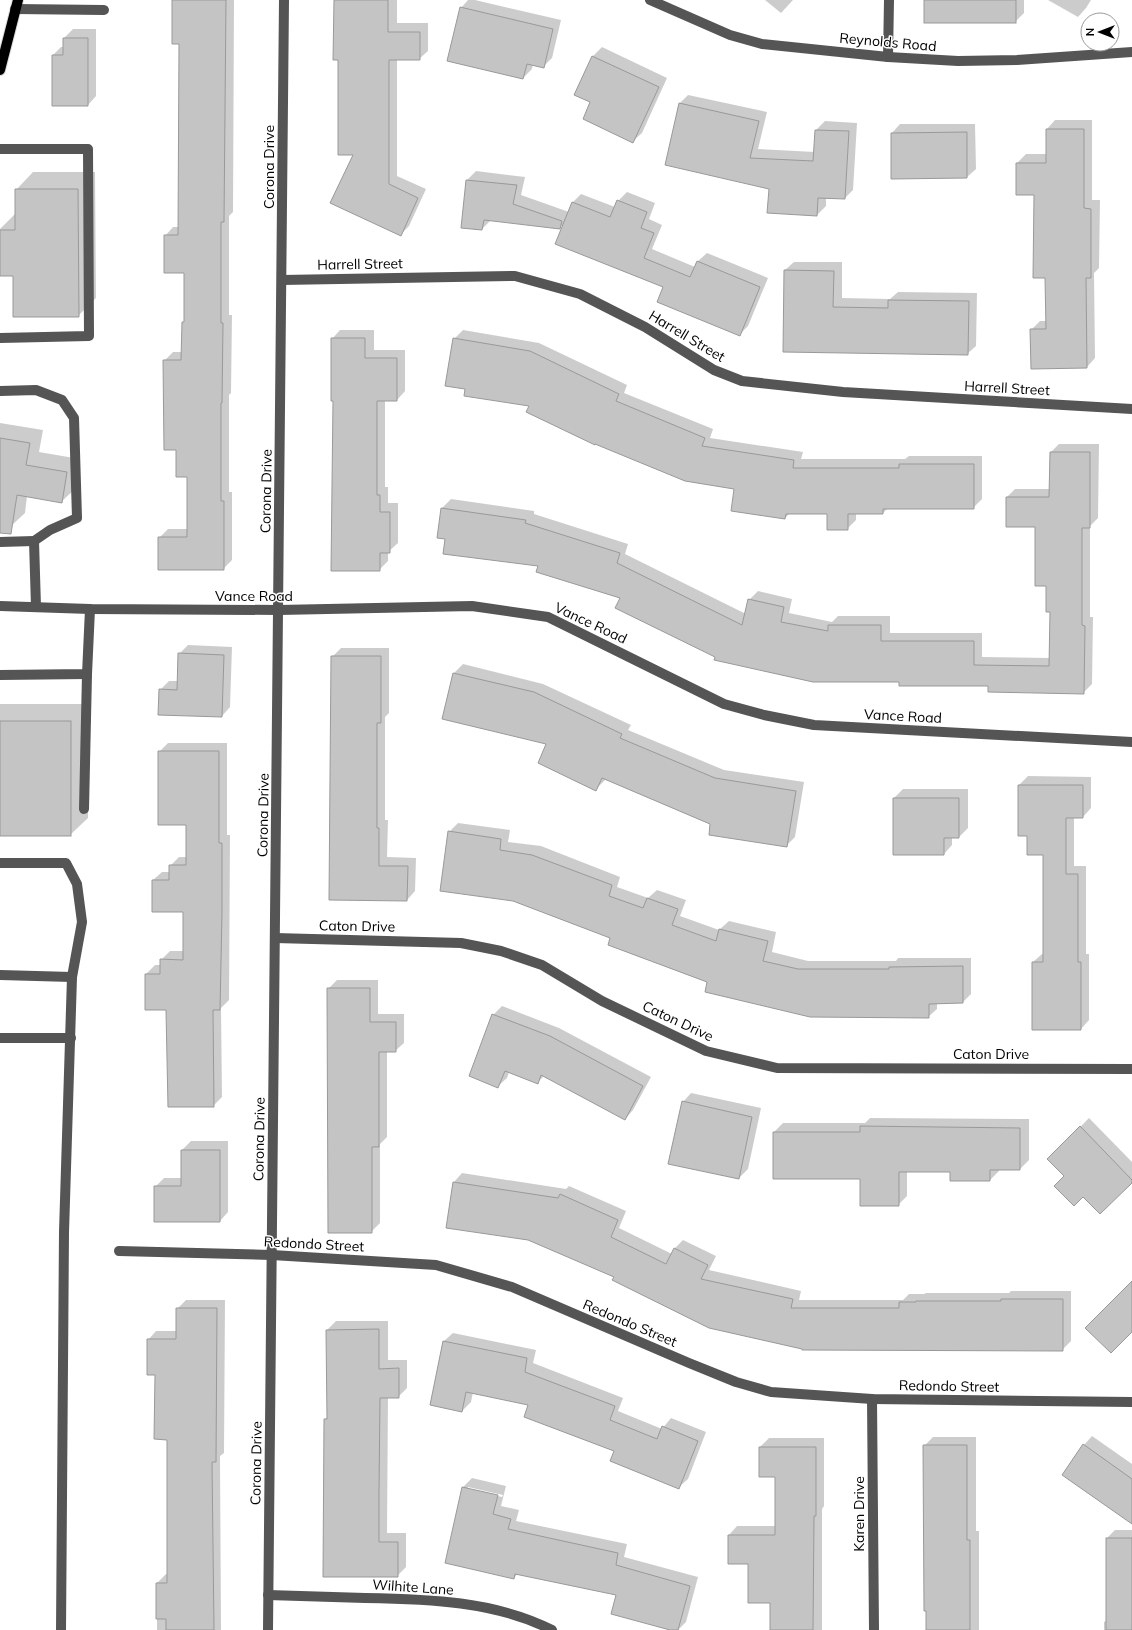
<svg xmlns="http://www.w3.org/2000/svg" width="1132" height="1630" font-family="Mulish,sans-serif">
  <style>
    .shadow { fill: #0003; fill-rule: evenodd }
    .building { fill: #c4c4c4; stroke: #999 }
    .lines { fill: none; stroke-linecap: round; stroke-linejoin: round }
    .major-casing { stroke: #dbdbdb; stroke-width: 12 }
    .minor { stroke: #555; stroke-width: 10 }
    .major { stroke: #000; stroke-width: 10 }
    .labels { text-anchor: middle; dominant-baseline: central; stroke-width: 3; stroke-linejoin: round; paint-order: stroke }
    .street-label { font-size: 14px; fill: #000; stroke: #fff }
  </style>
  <rect width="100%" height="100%" fill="#fff"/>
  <g class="shadow">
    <path d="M173,0H234L233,212L229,216V315H232L231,393L229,395V492H232V560L223,569L159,538L168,529H188V476L177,449L164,361L173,352H182L183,323L185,321V272L165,236L173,227H180V43Z"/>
    <path d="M335,0H397V23H428V51L419,59H397V176L426,189L409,226L400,235L354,154L339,59Z"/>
    <path d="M468,0H475L561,20L552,58L544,66L533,64L532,69L523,78L461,8Z"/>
    <path d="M765,0H793L781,13Z"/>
    <path d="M925,0H1024V13L1015,22Z"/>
    <path d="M1048,0H1091L1086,8L1078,17Z"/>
    <path d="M73,29H96V96L88,105L53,55L61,47H64V38Z"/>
    <path d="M602,47L667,78L642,133L633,141L592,102L576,94L593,56Z"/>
    <path d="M688,95L767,112L758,149L815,152L816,130L825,121L857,123L853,190L845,198L826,197V206L817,215L770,188L680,103Z"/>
    <path d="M1055,120H1092V200H1100L1099,268L1094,273L1095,358L1087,367L1031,330L1040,321H1046V277L1035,194L1017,163L1026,154H1047V129Z"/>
    <path d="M900,124H975L976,169L967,177L892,178V133Z"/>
    <path d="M476,171L525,177L521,195L569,212L573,202L581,194L615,207L618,201L627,192L655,203L649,219L662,225L652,249L695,267L698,261L707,253L768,278L748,326L739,335L565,223L560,227L491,220L482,229L467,180Z"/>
    <path d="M33,172H95L96,298L78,316L14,275H0V229L16,213V190Z"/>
    <path d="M794,262H842V298L890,299L898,292L977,293L976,346L967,354L784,351L785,270Z"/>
    <path d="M340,330H374V350H405V391L397,400H385V487H388V503H398V543L388,552V561L379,570L334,400L332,339Z"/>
    <path d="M463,330L539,343L627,385L624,393L713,429L710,438L803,452L801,459H905L909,456H982V499L973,508H888L883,513H856V520L847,529L828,513H790L785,518L735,488L530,405L466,388L454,339Z"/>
    <path d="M0,423L43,430L39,452L80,459L75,489L61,502L27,496L25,513L11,526L0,524Z"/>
    <path d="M1059,444H1099L1098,518L1090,526V617H1093L1092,684L1083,693L989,685L900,681L716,656L621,598L539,565L446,538L438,537L442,508L451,499L534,511V514L628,544L625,554L746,614L749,600L758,591L792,599L789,613L832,622L838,616H890V633H982V657L1050,658L1051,611L1047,585L1036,526L1007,497L1015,489H1050L1051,452Z"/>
    <path d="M188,645L232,647L230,707L222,716L160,690L169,681H179V654Z"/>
    <path d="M341,648H389V713L385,717V820H388L387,857L416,858L415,891L407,900L330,899L332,657Z"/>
    <path d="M463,664L543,684L631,725L628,730L724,770L804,782L795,837L786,846L711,824L606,779L596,789L548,743L454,673Z"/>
    <path d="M0,704H88V818L70,835H0Z"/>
    <path d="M168,743H227V835H230L229,1000L221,1008L222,1097L213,1106L167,1009L146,974L155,965H161V960L170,951H184V911L153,880L162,872H170V866L179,857H187V824L159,752Z"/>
    <path d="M1028,776L1091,777V808L1083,817H1074V866H1086V954H1089V1020L1081,1029L1033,962L1042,954H1044V854L1028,835H1019V785Z"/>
    <path d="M903,789H968V828L959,837H952V845L944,854L894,798Z"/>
    <path d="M458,823L510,830L508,842L541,846L620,877L617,887L648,898L657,890L686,900L680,916L719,930L729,921L776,932L772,952L808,961H896L898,958H971V994L963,1002L937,1003V1009L928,1017L708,981L611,938L449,832Z"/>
    <path d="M337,980H378V1014H404V1043L395,1051H387V1137L380,1144V1223L371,1232L328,989Z"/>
    <path d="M502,1006L559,1028L651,1077L633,1110L625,1119L544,1076L538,1082L509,1072L507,1078L498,1086L493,1015Z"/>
    <path d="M691,1093L761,1108L748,1169L739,1178L683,1102Z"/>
    <path d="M870,1118L1029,1119V1160L1020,1169H999V1171L990,1180L951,1171H907V1196L898,1205L861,1178H774V1132L783,1123H865Z"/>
    <path d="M1089,1118L1132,1162V1182L1065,1176L1049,1159Z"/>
    <path d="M191,1141H228V1212L220,1221L155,1187L164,1178H182V1150Z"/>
    <path d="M462,1173L566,1189L569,1186L626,1211L619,1228L672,1254L674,1249L683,1240L716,1256L709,1270L801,1291L799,1300H903L909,1294H924L926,1293H1009L1011,1291H1071V1341L1062,1350L803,1348L615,1277L454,1182Z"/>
    <path d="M186,1300H225L224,1453L220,1456L221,1630H157V1583L166,1574H168V1439L148,1340L156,1331H177V1309Z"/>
    <path d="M336,1321H388V1360H407V1388L398,1397H388L387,1533H406V1567L397,1576H324L325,1419L328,1417L327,1330Z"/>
    <path d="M453,1333L536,1350L533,1363L623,1398L618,1411L662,1429L671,1418L706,1432L688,1479L679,1487L530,1404L473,1392L471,1402L462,1411L444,1341Z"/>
    <path d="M1092,1436L1132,1464V1513L1084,1445Z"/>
    <path d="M933,1437H976V1531H979V1630H927L924,1446Z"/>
    <path d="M769,1438H824V1506L822,1509V1630H771V1602L749,1563L729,1535L737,1526H776V1476L760,1447Z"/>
    <path d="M472,1478L506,1486L501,1506L519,1510L516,1521L627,1544L624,1557L698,1577L686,1622L678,1630H673L618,1594L518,1573L514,1578L446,1562L463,1487ZM468,1487L503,1495L502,1497L468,1489Z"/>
    <path d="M1115,1530H1132V1630H1104V1622L1107,1620V1538Z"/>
  </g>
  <g class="building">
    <path d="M172,0H226L224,222H221V323H223L222,403H221V501H224V570H158V537H187V477H176V450H164L163,360H181L182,322H184V273H164V235H178L179,44H172Z"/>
    <path d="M334,0H388V32H420V60H389V184L418,198L401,236L330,203L353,155H338V60H333Z"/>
    <rect x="924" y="0" width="92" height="23"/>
    <path d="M460,7L553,29L544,68L527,64L523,79L447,61Z"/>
    <path d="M63,38H88V106H52V55H63Z"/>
    <path d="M592,56L659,87L633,143L583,119L590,102L574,95Z"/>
    <path d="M679,103L759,121L750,158L813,161L815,130L849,131L845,199L818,198L817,216L767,213L769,189L665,165Z"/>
    <path d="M1046,129H1084V208L1091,209V278H1086L1087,368L1031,369L1030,329H1046L1045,278H1033L1034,195H1016V163H1046Z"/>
    <path d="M967,132V178L891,179V133Z"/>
    <path d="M466,180L517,185L513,204L562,221L560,229L484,220L482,230L461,228Z"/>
    <path d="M15,189H78L79,317H13V276H0V230H15Z"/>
    <path d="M617,200L647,212L641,228L654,233L644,258L690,277L697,261L760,287L740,336L657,302L663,287L555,244L572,202L610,217Z"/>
    <path d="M784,270L834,271L833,307L888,308V300L969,301L968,355L783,352Z"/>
    <path d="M331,338H365V358H397V401H377V495H380V512H390V553H380V571H331L333,401H331Z"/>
    <path d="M453,338L530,351L619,394L616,401L705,438L702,446L794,460L793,468H899V464H974V509H883V514H848V530H827V514H786L785,519L731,511L734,489L685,481L595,444V445L526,412L529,406L464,396L465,389L445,386Z"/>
    <path d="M0,438L30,443L26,465L67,472L62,503L17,495L11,534L0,533Z"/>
    <path d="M1050,452H1090V528H1082V625L1085,626L1084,694L988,692V686H899V682H813L714,660L715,657L615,608L620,598L536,572L538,566L443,554L445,539L437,538L441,508L526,520L525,523L620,553L617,563L742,625L748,599L784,607L781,622L828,631V625H881V641H974V665L1049,666L1050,612H1046V586H1035V527H1006V497H1049Z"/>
    <path d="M178,653L224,655L222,717L158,715L159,689L177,690Z"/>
    <path d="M331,656H381V723H377V828H379V866H408L407,901L329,900Z"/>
    <path d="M453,673L534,692L622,734L620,738L715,778L796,791L787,847L709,835L710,824L602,778L596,791L538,763L546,744L442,719Z"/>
    <rect x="0" y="721" width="71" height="115"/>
    <path d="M158,751H219V843H222V912L220,1010H213L214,1107H168L166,1010H145V974H160V959L183,960V912H152V880H169V865H186V825H158Z"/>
    <path d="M1018,785H1083V818H1066V874H1078V962H1081V1030H1032V962H1043V855H1027V836H1018Z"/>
    <path d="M893,798H959V838H944V855H893Z"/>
    <path d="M448,831L501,839L500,850L532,855L612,885L609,896L643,908L647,898L678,909L672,925L716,941L719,929L768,941L763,961L798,969H889V967L963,966V1003L929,1004V1018L810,1017L705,992L707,982L608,945L610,938L513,901L440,891Z"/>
    <path d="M327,988H370V1022H396V1052H379V1147H372V1233H328Z"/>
    <path d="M492,1014L550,1036L643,1086L625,1120L541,1075L538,1084L505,1071L498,1088L469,1076Z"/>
    <path d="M682,1101L752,1117L739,1179L668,1164Z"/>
    <path d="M860,1126L1020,1128V1170H990V1181H950V1172H899V1206H860V1179H773V1132H860Z"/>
    <path d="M1080,1126L1132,1180V1183L1100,1214L1083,1197L1074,1206L1054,1186L1064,1176L1047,1159Z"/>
    <path d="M181,1150H220V1222H154V1186H181Z"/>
    <path d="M453,1182L558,1198L560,1194L618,1220L611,1237L666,1264L674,1248L708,1265L701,1279L793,1299L791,1308H899V1302H916V1301H1001V1299H1063V1351L802,1350V1349L709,1328L612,1280L614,1277L528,1240L446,1228Z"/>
    <path d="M1132,1281V1332L1111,1353L1085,1328Z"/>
    <path d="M176,1308H217L216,1462H212L214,1630H166V1619H156V1583H167V1440L154,1439L155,1375H147V1339H176Z"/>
    <path d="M379,1329V1369L399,1368V1398H380L379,1491V1542H398V1577H323L324,1419H327L326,1330Z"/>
    <path d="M443,1341L527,1358L525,1372L615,1406L610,1420L657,1439L662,1426L698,1441L679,1489L610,1461L614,1451L524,1417L528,1405L466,1392L462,1412L430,1405Z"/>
    <path d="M1083,1444L1132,1479V1524L1062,1475Z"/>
    <path d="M923,1445H967V1540H970V1630H926V1611H924Z"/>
    <path d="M759,1447H816V1516H814L813,1630H770V1603H748V1564H728V1535H775V1477H759Z"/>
    <path d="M462,1487L498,1495L493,1514L511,1519L508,1529L618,1553L616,1565L690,1586L678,1630H670L611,1614L616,1595L515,1574L514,1579L445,1563Z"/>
    <rect x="1106" y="1538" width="26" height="92"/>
  </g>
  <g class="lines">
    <g class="major-casing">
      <path id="major" d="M0,70L18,0"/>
    </g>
    <g class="minor">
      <path d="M650,0L730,35L762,44L888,57L958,61L1017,60L1132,52"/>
      <path d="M15,9L104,10"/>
      <path d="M888,57L889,0"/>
      <path d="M0,149H88L89,336L0,338"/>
      <path d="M282,280L515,276L580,294L645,327L714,370L742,381L843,392L1132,409"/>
      <path d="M0,391L36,390L62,400L74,418L77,518L50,530L34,541L36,607"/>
      <path d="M0,542L34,541"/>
      <path d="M0,606L90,609L279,610L472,606L548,617L724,704L764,715L814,725L1132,742"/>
      <path d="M0,675L87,674L90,609"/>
      <path d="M84,809L87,674"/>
      <path d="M0,863H66L77,884L82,922L72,977L64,1232L61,1630"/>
      <path d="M275,938L461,943L501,951L542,965L602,1001L706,1051L777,1068L1132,1069"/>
      <path d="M0,975L72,977"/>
      <path d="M0,1038H71"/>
      <path d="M119,1251L272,1255L436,1265L512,1287L689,1363L736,1382L771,1392L872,1399L1132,1402"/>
      <path d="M872,1399L874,1630"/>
      <path d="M268,1595C301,1596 333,1597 365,1598C428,1599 495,1601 552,1630"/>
      <path d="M268,1630L284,0"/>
    </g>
    <use href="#major" class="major"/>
  </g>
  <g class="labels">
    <g class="street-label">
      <text transform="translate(888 42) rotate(5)">Reynolds Road</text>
      <text transform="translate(269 167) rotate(-90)">Corona Drive</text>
      <text transform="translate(360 264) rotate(-1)">Harrell Street</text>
      <text transform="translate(687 336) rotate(31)">Harrell Street</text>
      <text transform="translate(1007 388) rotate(3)">Harrell Street</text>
      <text transform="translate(266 491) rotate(-89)">Corona Drive</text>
      <text x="254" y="596">Vance Road</text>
      <text transform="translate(591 623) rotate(25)">Vance Road</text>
      <text transform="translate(903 716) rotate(3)">Vance Road</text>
      <text transform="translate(263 815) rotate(-89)">Corona Drive</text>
      <text transform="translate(357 926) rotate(1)">Caton Drive</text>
      <text transform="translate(678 1021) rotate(25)">Caton Drive</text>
      <text x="991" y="1054">Caton Drive</text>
      <text transform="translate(259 1139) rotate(-89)">Corona Drive</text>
      <text transform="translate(314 1244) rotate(3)">Redondo Street</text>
      <text transform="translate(630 1323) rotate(23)">Redondo Street</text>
      <text transform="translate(949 1386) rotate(1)">Redondo Street</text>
      <text transform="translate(256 1463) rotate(-89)">Corona Drive</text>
      <text transform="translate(859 1514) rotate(-90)">Karen Drive</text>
      <text transform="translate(413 1587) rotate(4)">Wilhite Lane</text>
    </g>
  </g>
  <g transform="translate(1100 32) rotate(270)"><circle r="19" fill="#ffffff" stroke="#999999"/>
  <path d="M0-3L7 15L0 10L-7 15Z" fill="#000000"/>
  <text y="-6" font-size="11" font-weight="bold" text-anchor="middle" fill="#000000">N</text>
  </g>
</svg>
